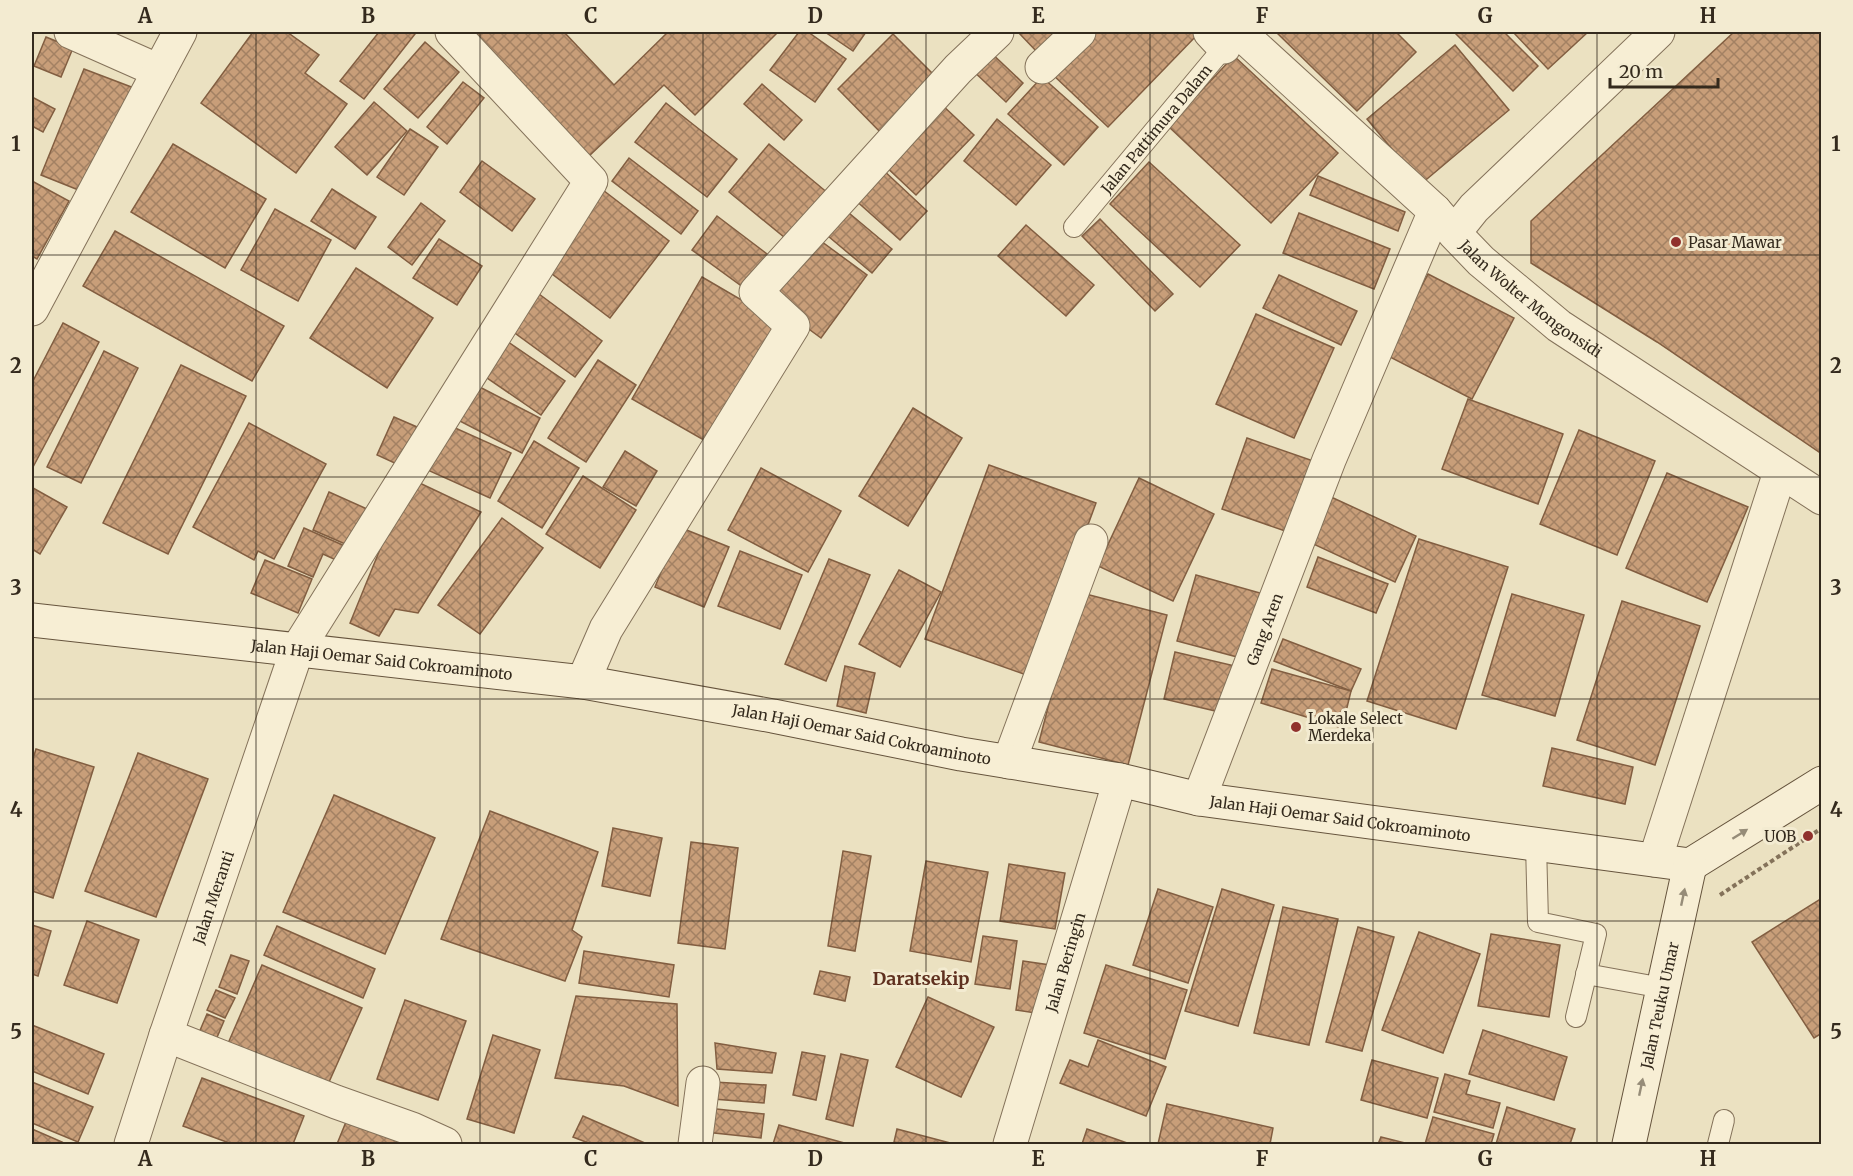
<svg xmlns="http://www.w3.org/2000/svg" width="1853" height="1176" font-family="Merriweather,serif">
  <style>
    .building { fill: url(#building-cross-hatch); stroke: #825e41; stroke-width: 1.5 }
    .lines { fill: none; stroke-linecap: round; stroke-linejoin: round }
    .lane-casing { stroke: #84725a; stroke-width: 22 }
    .street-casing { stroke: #84725a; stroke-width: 35 }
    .secondary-casing { stroke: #66543d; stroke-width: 35 }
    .path { stroke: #84725a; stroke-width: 4; stroke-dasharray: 4.5 3; stroke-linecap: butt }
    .lane { stroke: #f7eed4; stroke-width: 20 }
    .street { stroke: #f7eed4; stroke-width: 33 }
    .secondary { stroke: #f7eed4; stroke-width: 33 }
    .oneway { fill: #968c78 }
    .grid { fill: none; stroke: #342a1d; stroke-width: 1.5; stroke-opacity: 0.55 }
    .poi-dot { fill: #90312d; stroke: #f3ebd1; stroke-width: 2 }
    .labels { text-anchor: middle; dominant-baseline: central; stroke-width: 6; stroke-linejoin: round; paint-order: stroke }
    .street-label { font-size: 15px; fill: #342a1d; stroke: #f3ebd1 }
    .poi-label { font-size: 15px; fill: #342a1d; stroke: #f3ebd1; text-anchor: start }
    .quarter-label { font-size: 18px; font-weight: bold; fill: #5f301f; stroke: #f3ebd1 }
    .neatline { fill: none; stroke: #342a1d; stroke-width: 2 }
    .grid-label { font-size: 20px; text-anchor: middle; font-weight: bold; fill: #342a1d }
  </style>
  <defs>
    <pattern id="building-cross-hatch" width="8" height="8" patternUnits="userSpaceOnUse" patternTransform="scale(1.5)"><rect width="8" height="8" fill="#c89e79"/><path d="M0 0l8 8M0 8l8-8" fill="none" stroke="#a38163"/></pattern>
  </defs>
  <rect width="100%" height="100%" fill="#ebe1c1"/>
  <g class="building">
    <path d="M253,32H287L319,55L305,73L347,104L296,173L201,103Z"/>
    <path d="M379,32H411L415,34L364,99L340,81Z"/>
    <path d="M469,32H564L614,85L668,32H778L695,115L664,85L588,157Z"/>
    <path d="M799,32H808L846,59L815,102L770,70Z"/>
    <path d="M825,32H866L853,51Z"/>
    <path d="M1018,32H1061L1038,53Z"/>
    <path d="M1091,32H1196L1198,34L1108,127L1051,73Z"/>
    <path d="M1276,32H1396L1416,52L1357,111Z"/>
    <path d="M1454,32H1504L1538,66L1513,91Z"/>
    <path d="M1513,32H1588L1548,69Z"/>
    <path d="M1734,32H1822V454L1657,342L1531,263V221Z"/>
    <path d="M893,34L940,81L884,136L838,89Z"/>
    <path d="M46,37L73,48L61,77L34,66Z"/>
    <path d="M425,42L459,72L418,118L384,89Z"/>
    <path d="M1455,45L1509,110L1421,184L1367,119Z"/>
    <path d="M986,48L1023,83L1006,102L968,66Z"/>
    <path d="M1234,56L1338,153L1271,223L1168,126Z"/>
    <path d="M84,69L134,88L91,195L41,175Z"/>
    <path d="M1042,77L1098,127L1064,165L1008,114Z"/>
    <path d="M463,82L484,98L447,144L427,127Z"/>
    <path d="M762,84L802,120L784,140L744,104Z"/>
    <path d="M32,97L55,109L43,132L32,126Z"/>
    <path d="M374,102L407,131L367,175L335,147Z"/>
    <path d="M666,103L737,159L707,197L635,142Z"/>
    <path d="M940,103L974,135L916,195L882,163Z"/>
    <path d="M997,119L1051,165L1016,205L964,161Z"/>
    <path d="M410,129L438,147L404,195L377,177Z"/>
    <path d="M173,144L266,199L225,268L131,212Z"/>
    <path d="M769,144L829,194L790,242L729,192Z"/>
    <path d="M629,158L698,211L681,234L612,181Z"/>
    <path d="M482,161L535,199L512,231L460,192Z"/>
    <path d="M1149,162L1240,245L1200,287L1110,204Z"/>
    <path d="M881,168L927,211L900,240L853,198Z"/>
    <path d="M1318,176L1405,212L1398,231L1310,195Z"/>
    <path d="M32,181L69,201L37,259L32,256Z"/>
    <path d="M599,187L669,241L610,318L539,264Z"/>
    <path d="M332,189L376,217L355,249L311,221Z"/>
    <path d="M421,203L445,221L412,265L388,247Z"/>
    <path d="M843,208L892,249L872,273L822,231Z"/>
    <path d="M275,209L331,240L298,301L241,270Z"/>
    <path d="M1299,213L1390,249L1374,289L1283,253Z"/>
    <path d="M717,216L775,260L751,293L692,250Z"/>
    <path d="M1100,219L1173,294L1155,311L1082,236Z"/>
    <path d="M1026,225L1094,285L1066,316L998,256Z"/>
    <path d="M115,231L284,326L252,381L83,286Z"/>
    <path d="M810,233L867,275L821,338L764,296Z"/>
    <path d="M439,239L482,266L457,305L413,278Z"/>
    <path d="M356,268L433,318L387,388L310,338Z"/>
    <path d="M1428,274L1514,318L1472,399L1386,355Z"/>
    <path d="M1279,275L1357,311L1341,345L1263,308Z"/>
    <path d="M702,277L779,322L709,443L632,399Z"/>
    <path d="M535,291L602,341L575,377L508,328Z"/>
    <path d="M1256,314L1334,348L1294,438L1216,404Z"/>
    <path d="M63,323L99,342L32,469V383Z"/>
    <path d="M498,335L565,381L541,415L474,369Z"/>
    <path d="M104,351L138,368L81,483L47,467Z"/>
    <path d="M598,360L636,385L586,462L548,438Z"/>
    <path d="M181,365L246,396L168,554L103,523Z"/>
    <path d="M468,381L540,418L522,453L450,416Z"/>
    <path d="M1468,399L1563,434L1538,504L1442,469Z"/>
    <path d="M913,408L962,438L908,526L859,496Z"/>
    <path d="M394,417L417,427L399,465L377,455Z"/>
    <path d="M249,423L326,464L274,559L258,551L254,560L193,527Z"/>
    <path d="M444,423L511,453L490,498L423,468Z"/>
    <path d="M1579,430L1655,461L1617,555L1540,524Z"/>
    <path d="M1247,438L1316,462L1291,533L1222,509Z"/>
    <path d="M534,441L579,468L542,528L498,501Z"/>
    <path d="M625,451L657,471L636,506L603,487Z"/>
    <path d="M989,465L1096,503L1032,677L925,639Z"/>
    <path d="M761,468L841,511L808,572L728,530Z"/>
    <path d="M1667,473L1748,507L1707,602L1626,568Z"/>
    <path d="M583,476L636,510L600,568L546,534Z"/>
    <path d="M409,478L481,512L418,613L395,609L379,636L350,623Z"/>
    <path d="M1139,478L1214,514L1173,601L1098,566Z"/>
    <path d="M33,488L67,507L40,554L32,549Z"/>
    <path d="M329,492L376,513L359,550L313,530Z"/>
    <path d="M1331,497L1416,536L1395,582L1309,542Z"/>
    <path d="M502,518L543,548L480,634L438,605Z"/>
    <path d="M679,527L729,547L704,607L655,587Z"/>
    <path d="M304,528L354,550L347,565L323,554L313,577L288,566Z"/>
    <path d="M1419,539L1508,567L1456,729L1367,701Z"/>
    <path d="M740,551L802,575L780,629L718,606Z"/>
    <path d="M1318,557L1388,584L1376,613L1307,587Z"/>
    <path d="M829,559L870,575L826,681L785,664Z"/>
    <path d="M265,560L312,579L298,613L251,593Z"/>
    <path d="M899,570L941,592L900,667L859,644Z"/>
    <path d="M1196,575L1260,593L1241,658L1177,641Z"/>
    <path d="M1078,592L1167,615L1128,765L1039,742Z"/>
    <path d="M1512,594L1584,615L1555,716L1482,695Z"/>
    <path d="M1622,601L1700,626L1655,765L1577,740Z"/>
    <path d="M1283,639L1361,669L1351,691L1274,661Z"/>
    <path d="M1175,652L1235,666L1224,713L1164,699Z"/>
    <path d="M845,666L875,673L866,713L837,706Z"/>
    <path d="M1272,669L1351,691L1342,728L1261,703Z"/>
    <path d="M1552,748L1633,767L1625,804L1543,786Z"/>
    <path d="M36,749L94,767L53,898L32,891V762Z"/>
    <path d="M138,753L208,779L156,917L85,891Z"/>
    <path d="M334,795L435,838L385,954L283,912Z"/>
    <path d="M490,811L598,852L572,930L582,937L565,981L441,939Z"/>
    <path d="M613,828L662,838L650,896L602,886Z"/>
    <path d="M691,842L738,848L725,949L678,943Z"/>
    <path d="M843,851L871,856L855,951L828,946Z"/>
    <path d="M926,861L988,872L971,962L910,951Z"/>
    <path d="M1009,864L1065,873L1055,929L1000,921Z"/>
    <path d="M1158,889L1213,907L1188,983L1133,965Z"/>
    <path d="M1222,889L1274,905L1238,1026L1185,1011Z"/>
    <path d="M1822,898V1033L1814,1038L1752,942Z"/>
    <path d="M1283,907L1338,919L1309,1045L1254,1033Z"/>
    <path d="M87,921L139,940L117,1003L64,985Z"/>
    <path d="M32,925L51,931L38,976L32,974Z"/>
    <path d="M277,926L375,969L363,998L264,955Z"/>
    <path d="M1358,927L1394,937L1362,1051L1326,1042Z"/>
    <path d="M1419,932L1480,954L1443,1053L1382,1030Z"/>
    <path d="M1491,934L1560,945L1549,1017L1478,1006Z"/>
    <path d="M983,936L1017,941L1010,989L975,984Z"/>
    <path d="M584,951L674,965L669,997L579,983Z"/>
    <path d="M231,955L249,961L237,994L219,987Z"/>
    <path d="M1023,961L1050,965L1042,1014L1016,1010Z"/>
    <path d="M262,965L362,1008L325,1091L226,1048Z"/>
    <path d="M1106,965L1187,990L1165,1059L1084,1033Z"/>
    <path d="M820,971L850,977L845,1001L814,994Z"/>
    <path d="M216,990L235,998L225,1018L207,1010Z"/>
    <path d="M576,996L677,1004L678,1106L624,1086L555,1078Z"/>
    <path d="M928,997L994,1027L961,1097L896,1067Z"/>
    <path d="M405,1000L466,1021L438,1100L377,1079Z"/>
    <path d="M207,1014L224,1021L215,1042L198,1035Z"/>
    <path d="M32,1025L104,1054L88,1094L32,1071Z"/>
    <path d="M1483,1030L1567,1057L1554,1100L1469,1074Z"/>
    <path d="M493,1035L540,1050L514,1133L467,1119Z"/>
    <path d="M1098,1040L1166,1067L1146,1116L1060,1083L1070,1060L1088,1067Z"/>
    <path d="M715,1043L776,1053L772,1073L717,1069Z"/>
    <path d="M802,1052L825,1056L816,1100L793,1095Z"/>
    <path d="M841,1054L868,1060L853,1126L826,1119Z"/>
    <path d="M1372,1060L1438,1078L1427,1118L1361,1100Z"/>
    <path d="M1445,1074L1470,1081L1466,1094L1500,1103L1493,1128L1434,1112Z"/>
    <path d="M202,1078L304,1116L293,1144H232L183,1126Z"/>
    <path d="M32,1082L93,1107L78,1142L32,1123Z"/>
    <path d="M714,1082L766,1085L764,1103L713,1099Z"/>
    <path d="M1167,1104L1273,1128L1270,1144H1158Z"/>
    <path d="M1507,1107L1575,1129L1570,1144H1496Z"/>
    <path d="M707,1108L764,1114L761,1138L705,1132Z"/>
    <path d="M583,1116L647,1144H591L573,1137Z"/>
    <path d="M348,1117L404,1138L402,1144H337Z"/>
    <path d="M1433,1117L1494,1134L1491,1144H1425Z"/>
    <path d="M779,1125L848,1144H773Z"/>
    <path d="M32,1129L62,1142L60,1144H32Z"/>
    <path d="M897,1129L954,1144H903L894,1142Z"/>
    <path d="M1087,1129L1130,1144H1082Z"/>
    <path d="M1381,1137L1409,1144H1378Z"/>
  </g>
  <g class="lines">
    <g class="lane-casing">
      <g id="lane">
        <path id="s1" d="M1074,227L1230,40"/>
        <path d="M1536,844L1538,922L1596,934L1576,1017"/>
        <path d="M1586,974L1663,988"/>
        <path d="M1718,1144L1724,1120"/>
      </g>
    </g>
    <g class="street-casing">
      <g id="street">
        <path d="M71,32L159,71"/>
        <path d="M1210,32L1224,47"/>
        <path d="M1239,32L1435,211L1449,227"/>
        <path id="s2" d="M1658,32L1474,208L1454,233L1481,261L1559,326L1822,498"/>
        <path d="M1042,67L1079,32"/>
        <path d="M32,309L180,32"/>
        <path d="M583,682L606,629L793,326L756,292L958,69L997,32"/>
        <path d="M1009,762L1091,541"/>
        <path id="s3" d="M1199,799L1329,460L1435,211"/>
        <path d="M1655,860L1780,472"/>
        <path d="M166,1035L336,1102L412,1129L445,1144"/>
        <path id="s4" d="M131,1144L166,1035L297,650L591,181L452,32"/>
        <path d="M695,1144L703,1083"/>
        <path id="s5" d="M1010,1144L1120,780"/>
      </g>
    </g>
    <g class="secondary-casing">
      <g id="secondary">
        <path id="s6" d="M32,620L583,682L773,716L961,754L1120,780L1199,799L1690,865"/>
        <path d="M1690,865L1822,783"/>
        <path id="s7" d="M1629,1144L1690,865"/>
      </g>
    </g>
    <path class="path" d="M1720,895L1822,828"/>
    <use href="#lane" class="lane"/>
    <use href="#street" class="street"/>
    <use href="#secondary" class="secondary"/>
  </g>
  <defs><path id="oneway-solid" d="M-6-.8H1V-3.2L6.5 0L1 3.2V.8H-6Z" transform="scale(1.5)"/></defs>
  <g class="oneway">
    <use href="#oneway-solid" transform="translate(1740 834) rotate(-32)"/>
    <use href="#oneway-solid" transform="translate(1683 897) rotate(-78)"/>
    <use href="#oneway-solid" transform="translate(1641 1087) rotate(-78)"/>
  </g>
  <path class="grid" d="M256,32V1144M480,32V1144M703,32V1144M926,32V1144M1150,32V1144M1373,32V1144M1597,32V1144M32,255H1822M32,477H1822M32,699H1822M32,921H1822"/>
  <g class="poi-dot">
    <circle cx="1676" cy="242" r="6"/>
    <circle cx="1296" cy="727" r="6"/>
    <circle cx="1808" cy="836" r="6"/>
  </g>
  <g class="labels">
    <g class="street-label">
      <text stroke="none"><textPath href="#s1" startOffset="128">Jalan Pattimura Dalam</textPath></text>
      <text stroke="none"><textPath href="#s2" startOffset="388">Jalan Wolter Mongonsidi</textPath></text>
      <text stroke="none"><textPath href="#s3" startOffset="182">Gang Aren</textPath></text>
      <text stroke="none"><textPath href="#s6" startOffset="352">Jalan Haji Oemar Said Cokroaminoto</textPath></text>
      <text stroke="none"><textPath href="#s6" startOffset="838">Jalan Haji Oemar Said Cokroaminoto</textPath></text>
      <text stroke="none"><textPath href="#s6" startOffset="1324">Jalan Haji Oemar Said Cokroaminoto</textPath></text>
      <text stroke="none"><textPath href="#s4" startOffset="260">Jalan Meranti</textPath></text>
      <text stroke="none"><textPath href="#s5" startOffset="190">Jalan Beringin</textPath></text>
      <text stroke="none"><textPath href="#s7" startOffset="142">Jalan Teuku Umar</textPath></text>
    </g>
    <g class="poi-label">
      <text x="1688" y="242">Pasar Mawar</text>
      <text x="1308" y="718">Lokale Select<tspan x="1308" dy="17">Merdeka</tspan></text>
      <text x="1796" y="836" text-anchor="end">UOB</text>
    </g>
    <g class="quarter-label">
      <text x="921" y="978">Daratsekip</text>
    </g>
  </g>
  <rect width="1853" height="1176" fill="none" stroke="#f3ebd1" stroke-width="66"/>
  <path d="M1610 78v9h108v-9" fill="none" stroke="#342a1d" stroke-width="3"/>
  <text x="1619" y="78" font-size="18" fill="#342a1d" stroke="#f3ebd1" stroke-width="4.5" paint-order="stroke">20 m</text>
  <rect x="33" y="33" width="1787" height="1110" class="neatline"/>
  <g class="grid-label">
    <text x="145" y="23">A</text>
    <text x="368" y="23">B</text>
    <text x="591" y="23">C</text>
    <text x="815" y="23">D</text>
    <text x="1038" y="23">E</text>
    <text x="1262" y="23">F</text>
    <text x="1485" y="23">G</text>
    <text x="1708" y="23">H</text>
    <text x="16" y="151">1</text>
    <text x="1836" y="151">1</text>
    <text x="16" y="373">2</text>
    <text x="1836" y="373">2</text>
    <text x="16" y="595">3</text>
    <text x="1836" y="595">3</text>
    <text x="16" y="817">4</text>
    <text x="1836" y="817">4</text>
    <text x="16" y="1039">5</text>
    <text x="1836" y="1039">5</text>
    <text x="145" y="1166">A</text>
    <text x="368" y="1166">B</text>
    <text x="591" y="1166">C</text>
    <text x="815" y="1166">D</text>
    <text x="1038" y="1166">E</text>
    <text x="1262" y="1166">F</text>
    <text x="1485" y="1166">G</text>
    <text x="1708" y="1166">H</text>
  </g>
</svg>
